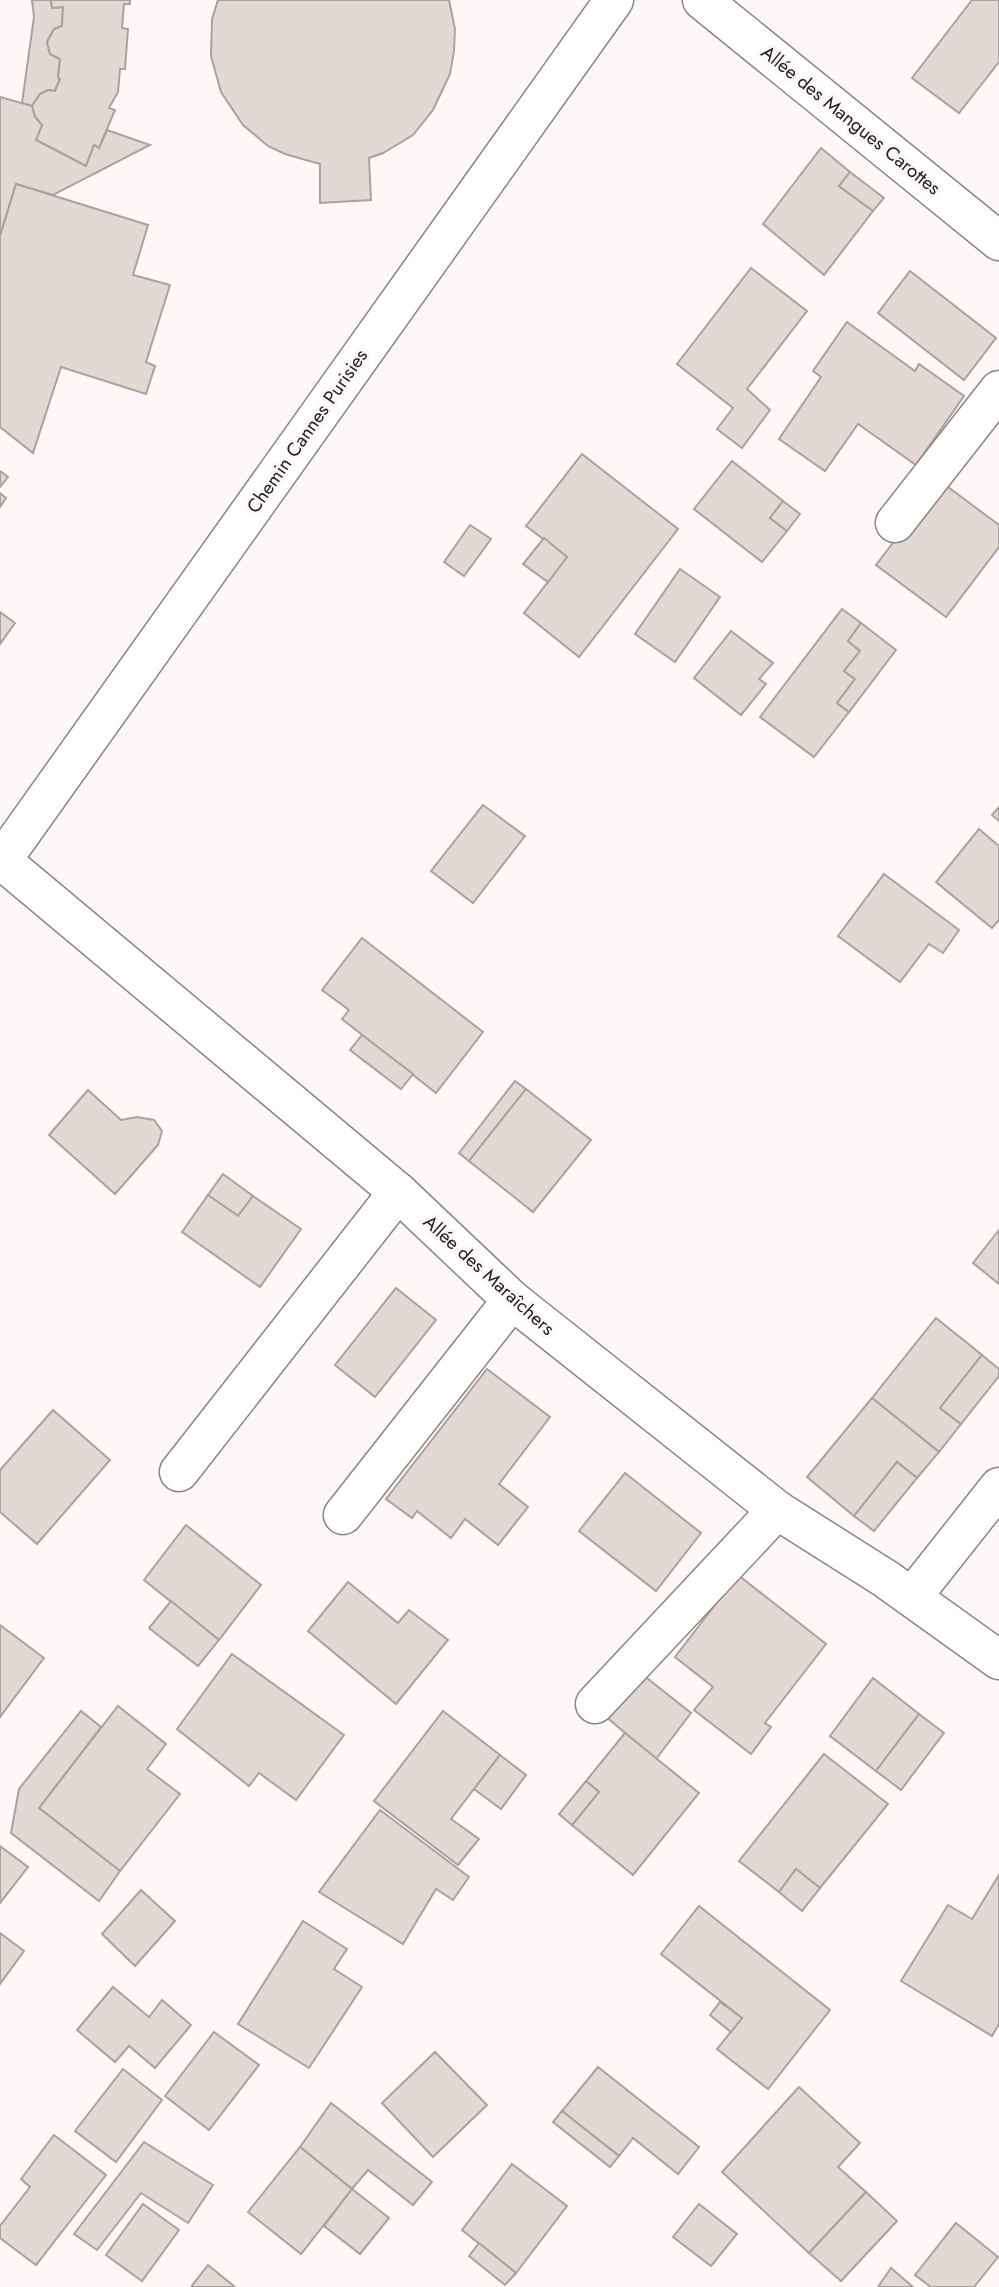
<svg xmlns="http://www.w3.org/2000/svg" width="999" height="2287" font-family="Jost,sans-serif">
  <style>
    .building { fill: #e2d9d5; stroke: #aba29f; stroke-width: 2 }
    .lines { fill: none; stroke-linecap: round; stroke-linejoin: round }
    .minor-casing { stroke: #8c8382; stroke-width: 41 }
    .minor { stroke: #fff; stroke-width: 38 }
    .labels { text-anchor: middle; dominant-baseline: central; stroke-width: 7; stroke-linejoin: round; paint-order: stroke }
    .street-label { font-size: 19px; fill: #242020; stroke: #fef7f7 }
  </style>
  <rect width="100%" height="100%" fill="#fef7f7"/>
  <g class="building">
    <path d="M32,0H51L52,8L63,7L62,26L54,29L47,42L50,54L60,59L58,78L60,79L55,91L48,90L40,94L32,106L22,103L34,17Z"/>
    <path d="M51,0H130V4H124L122,28L128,29L125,69H120L118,92L109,108L115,110L99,148L94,145L86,166L36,140L42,125L35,117L32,106L40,94L48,90L55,91L60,79L58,78L60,59L50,54L47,42L54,29L62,26L63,7L52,8Z"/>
    <path d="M218,0H449L455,29L454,51L450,74L433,110L413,135L383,153L369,158L371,200L320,203V164L285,154L268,146L243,125L221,92L211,56L212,19Z"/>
    <path d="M972,0H999V62L959,113L912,78Z"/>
    <path d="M0,97L32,106L35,117L42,125L36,140L86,166L94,145L99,148L107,130L150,145L53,195L16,184L0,236Z"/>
    <path d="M821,148L850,172L839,186L873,211L824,275L763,224Z"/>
    <path d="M850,172L884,198L873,211L839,186Z"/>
    <path d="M16,184L148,225L133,275L170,285L146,362L155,366L146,394L61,367L33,453L0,427V236Z"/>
    <path d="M751,268L807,311L747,389L770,410L742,448L717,429L733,408L677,364Z"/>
    <path d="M910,271L996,338L964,380L878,313Z"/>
    <path d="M847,322L915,371L919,364L964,396L916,465L858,424L825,471L779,439L821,377L813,371Z"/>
    <path d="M582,454L678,529L579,657L524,613L567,557L526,526Z"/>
    <path d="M732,461L783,501L770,518L787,531L762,562L694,509Z"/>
    <path d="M0,471L8,477L0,487Z"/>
    <path d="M940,481L999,525V547L946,617L876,565Z"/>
    <path d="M0,493L6,498L0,507Z"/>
    <path d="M783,501L800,514L787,531L770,518Z"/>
    <path d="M470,525L491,539L464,576L444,562Z"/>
    <path d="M544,538L567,557L548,582L523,564Z"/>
    <path d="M680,569L720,597L675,662L635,634Z"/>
    <path d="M842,609L861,623L848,641L860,651L844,671L855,679L837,703L849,712L814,757L760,717Z"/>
    <path d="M0,612L15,623L0,644Z"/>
    <path d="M861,623L896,650L849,712L837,703L855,679L844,671L860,651L848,641Z"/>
    <path d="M731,631L773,663L759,679L766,684L741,715L694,678Z"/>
    <path d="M483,805L525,836L473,903L431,871Z"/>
    <path d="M999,807V821L992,815Z"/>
    <path d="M979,829L999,846V920L992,928L936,882Z"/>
    <path d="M884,874L959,930L943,953L929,944L900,982L838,936Z"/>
    <path d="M362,938L483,1032L436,1093L342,1019L349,1010L322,990Z"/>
    <path d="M362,1035L413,1074L401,1089L350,1050Z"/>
    <path d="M515,1081L526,1089L469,1161L459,1153Z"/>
    <path d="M526,1089L591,1140L533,1212L469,1161Z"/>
    <path d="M88,1090L121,1120L137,1117L154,1120L162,1131L158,1145L115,1194L49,1135Z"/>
    <path d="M223,1174L253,1196L238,1216L208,1195Z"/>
    <path d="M208,1195L238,1216L253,1196L301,1229L260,1287L182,1232Z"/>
    <path d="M999,1230V1284L973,1263Z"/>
    <path d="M396,1288L436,1320L375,1397L335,1365Z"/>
    <path d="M936,1318L982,1355L940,1408L961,1424L939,1452L872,1398Z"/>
    <path d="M982,1355L999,1369V1376L961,1424L940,1408Z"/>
    <path d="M487,1369L550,1417L499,1484L528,1507L498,1545L465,1519L451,1538L417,1511L412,1518L386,1499Z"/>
    <path d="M872,1398L939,1452L917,1478L897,1462L854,1516L807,1477Z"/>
    <path d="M53,1410L110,1460L37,1544L0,1512V1470Z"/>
    <path d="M897,1462L917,1478L874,1531L854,1516Z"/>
    <path d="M625,1473L701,1533L656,1591L579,1531Z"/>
    <path d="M186,1525L261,1585L219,1640L144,1580Z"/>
    <path d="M738,1575L826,1644L765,1723L771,1727L751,1754L694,1710L713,1687L675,1657Z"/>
    <path d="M348,1582L398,1623L409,1610L448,1640L396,1704L308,1631Z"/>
    <path d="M171,1601L219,1640L198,1666L149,1628Z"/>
    <path d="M0,1625L44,1658L0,1717Z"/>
    <path d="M232,1654L344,1735L296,1800L259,1773L249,1786L177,1729Z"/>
    <path d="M638,1671L691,1713L656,1759L604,1715Z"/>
    <path d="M873,1678L919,1714L876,1771L830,1736Z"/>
    <path d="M118,1706L166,1744L147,1769L180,1794L120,1871L39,1808Z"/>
    <path d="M81,1711L101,1727L39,1808L120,1871L99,1901L11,1833L19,1789Z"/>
    <path d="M443,1711L500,1755L451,1819L479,1839L458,1865L374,1801Z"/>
    <path d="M919,1714L944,1733L901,1790L876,1771Z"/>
    <path d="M625,1733L699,1793L633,1875L572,1825L599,1792L586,1781Z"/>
    <path d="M824,1754L888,1804L820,1888L796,1869L779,1892L739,1861Z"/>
    <path d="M500,1755L526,1775L501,1809L474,1789Z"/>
    <path d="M586,1781L599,1792L572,1825L559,1814Z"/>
    <path d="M380,1810L469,1877L453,1900L436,1889L403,1944L319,1892Z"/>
    <path d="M0,1846L28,1867L0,1903Z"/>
    <path d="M796,1869L820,1888L802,1911L779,1892Z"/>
    <path d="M999,1875V2024L992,2036L901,1981L948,1905L972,1919Z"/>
    <path d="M141,1890L175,1921L135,1966L102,1934Z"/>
    <path d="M699,1906L830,2010L768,2089L717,2049L742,2018L661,1954Z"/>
    <path d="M303,1921L347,1949L334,1969L362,1987L309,2068L238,2024Z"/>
    <path d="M0,1933L24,1951L0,1984Z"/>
    <path d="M113,1987L149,2017L162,2000L191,2025L155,2068L129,2046L115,2062L77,2030Z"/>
    <path d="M720,2002L742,2018L731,2032L710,2015Z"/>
    <path d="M214,2032L259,2065L209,2130L165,2096Z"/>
    <path d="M435,2052L487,2105L433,2157L382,2103Z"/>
    <path d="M598,2067L699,2147L678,2174L633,2138L619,2156L562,2111Z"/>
    <path d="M123,2069L162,2100L116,2162L75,2131Z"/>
    <path d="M799,2087L860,2143L838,2167L866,2192L809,2253L722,2172Z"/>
    <path d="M331,2103L432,2182L413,2205L368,2170L352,2189L300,2147Z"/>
    <path d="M562,2111L619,2156L610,2167L553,2122Z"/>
    <path d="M54,2135L106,2175L36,2265L0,2238V2226L30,2187L21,2179Z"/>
    <path d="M144,2142L213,2185L188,2223L141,2193L97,2250L74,2234Z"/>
    <path d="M300,2147L352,2189L301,2254L248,2212Z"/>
    <path d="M512,2164L567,2206L516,2273L462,2230Z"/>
    <path d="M352,2189L389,2218L360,2254L324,2226Z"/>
    <path d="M866,2192L897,2221L841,2281L809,2253Z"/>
    <path d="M143,2204L179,2230L142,2281L106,2255Z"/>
    <path d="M699,2204L737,2234L711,2266L673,2237Z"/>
    <path d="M956,2223L998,2257L974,2287H931L915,2275Z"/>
    <path d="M479,2243L516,2273L505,2285L469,2256Z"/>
    <path d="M208,2265L235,2287H191Z"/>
    <path d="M891,2268L913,2287H878Z"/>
  </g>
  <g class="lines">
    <g class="minor-casing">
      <g id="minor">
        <path d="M702,0L999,241"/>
        <path d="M895,523L999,390"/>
        <path d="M0,859L398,1192L512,1300L777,1510L886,1579L999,1660"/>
        <path d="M0,863L614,0"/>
        <path d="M179,1472L398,1192"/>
        <path d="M343,1515L512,1300"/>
        <path d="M912,1597L999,1487"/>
        <path d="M595,1704L777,1510"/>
      </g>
    </g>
    <use href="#minor" class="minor"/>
  </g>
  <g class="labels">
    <g class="street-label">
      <text transform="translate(851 120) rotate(39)">Allée des Mangues Carottes</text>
      <text transform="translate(307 431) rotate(-55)">Chemin Cannes Purisies</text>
      <text transform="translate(489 1275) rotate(42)">Allée des Maraîchers</text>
    </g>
  </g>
</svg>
